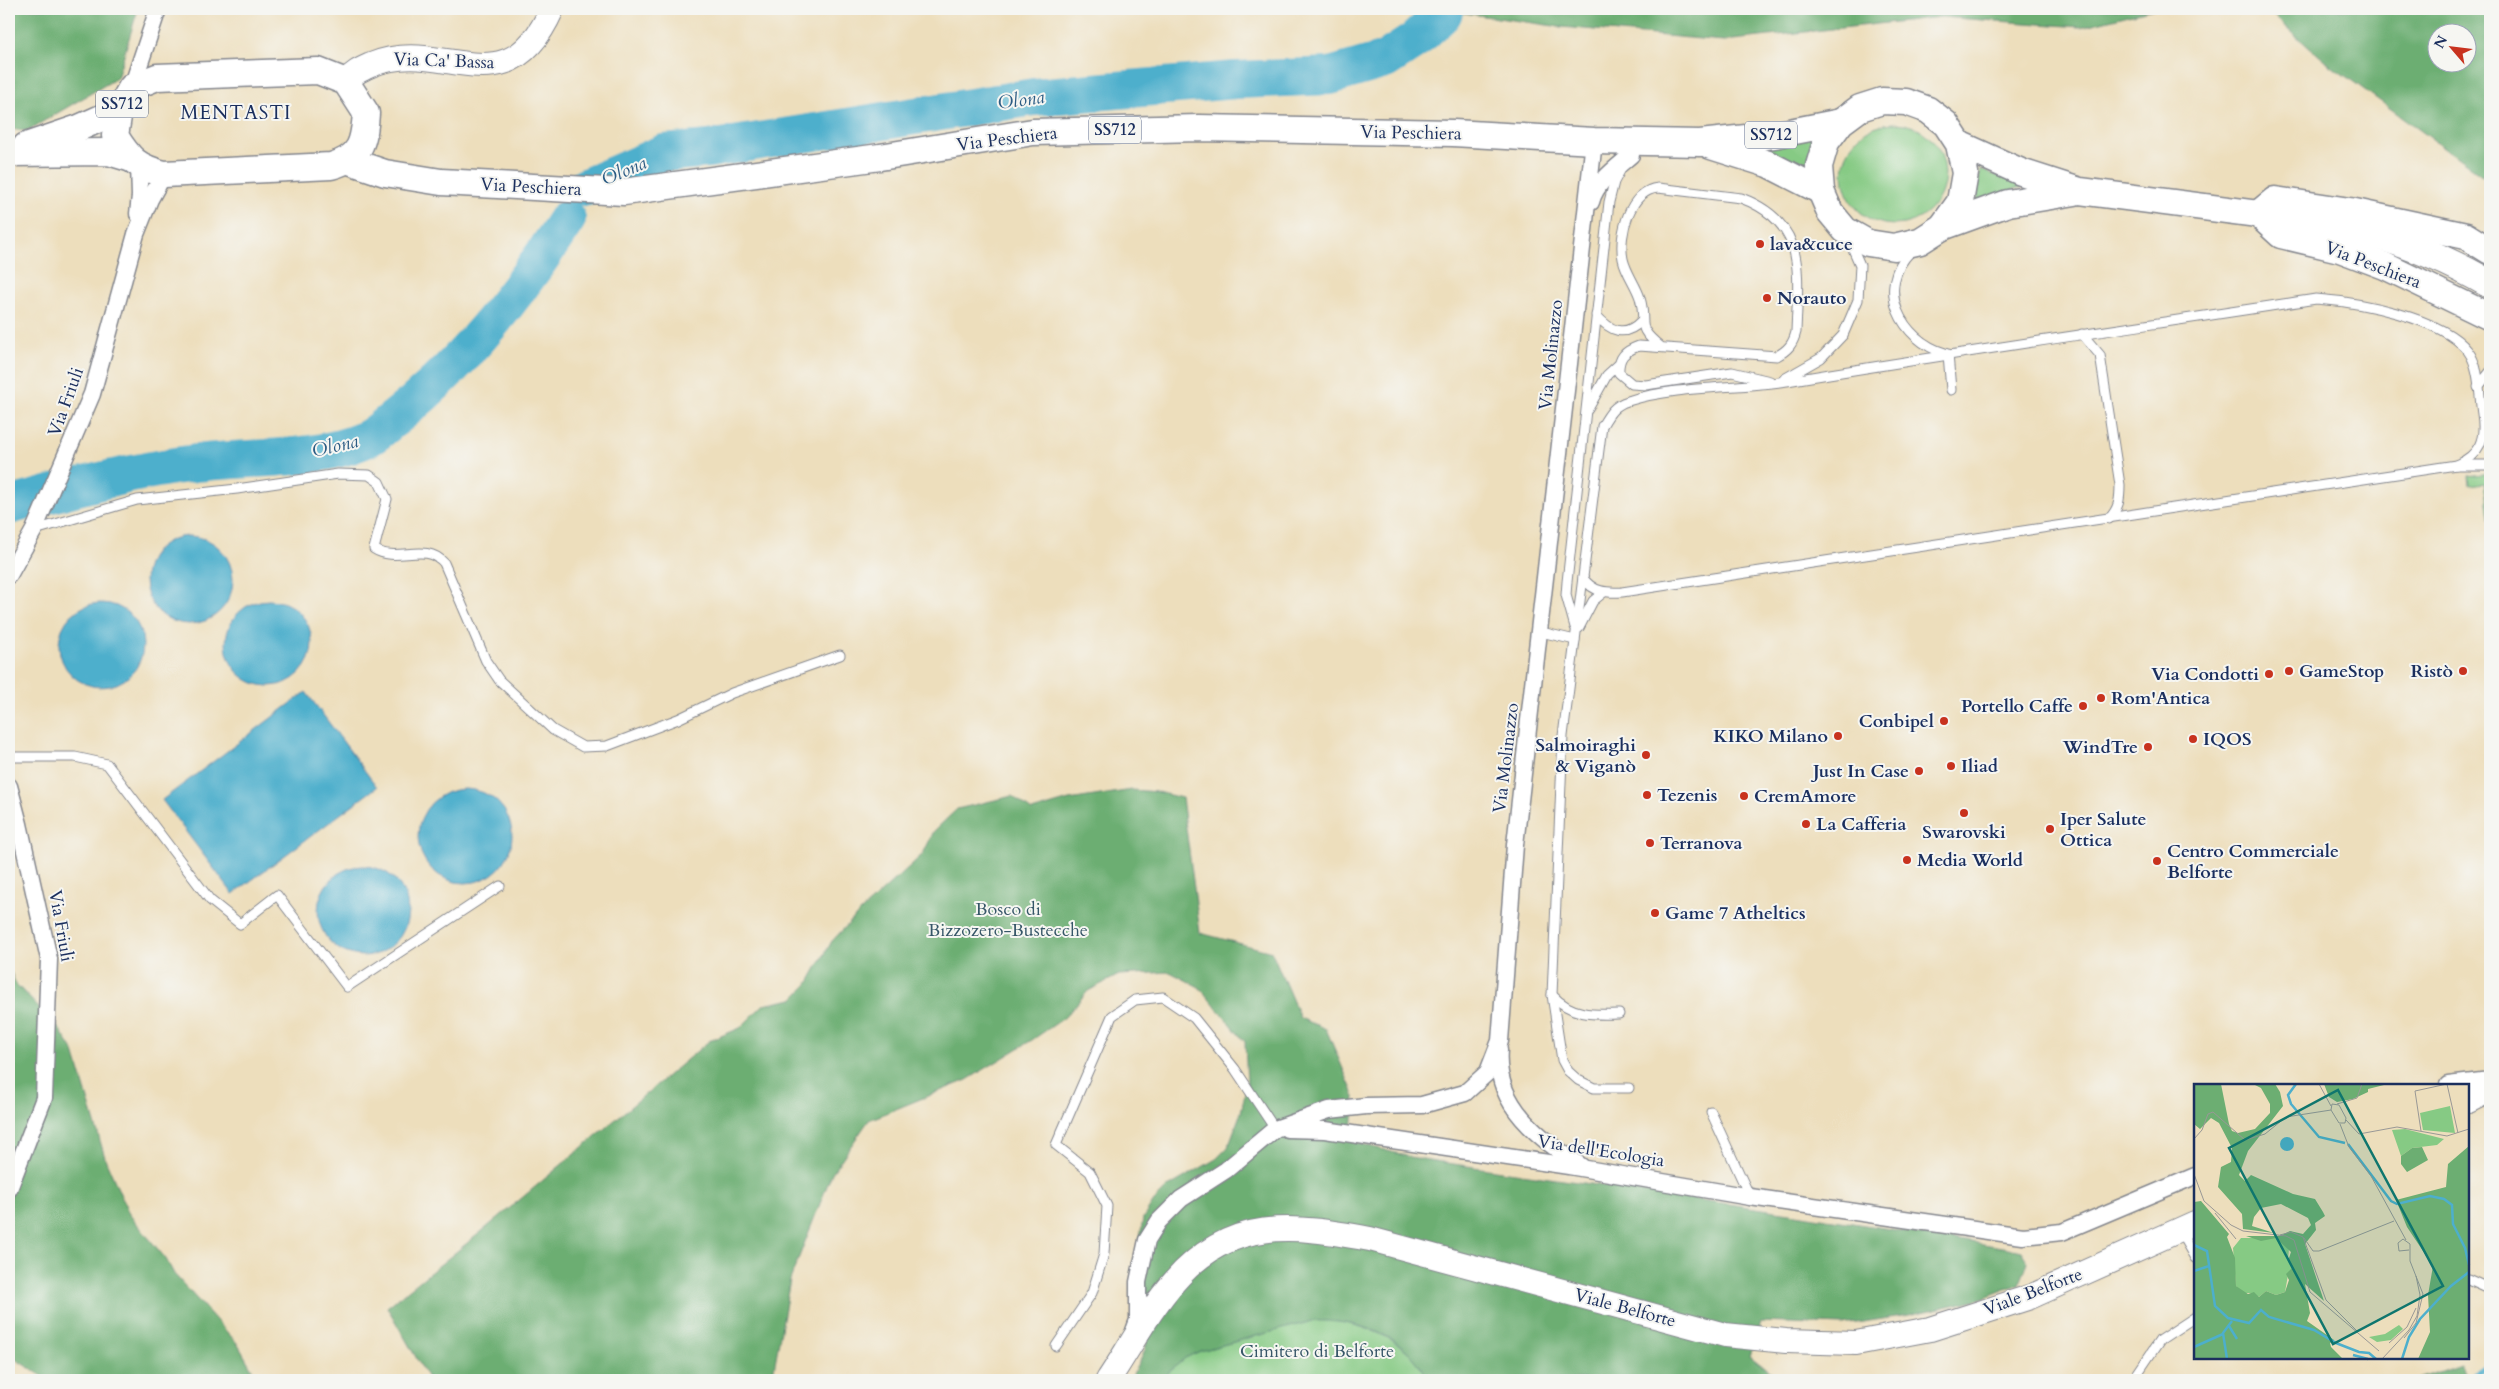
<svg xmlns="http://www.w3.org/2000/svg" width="2499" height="1389" font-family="Cardo,serif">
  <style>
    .green { fill: #86ca84; stroke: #507c71 }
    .forest { fill: #6cae72; stroke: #446e68; fill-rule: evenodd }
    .water { fill: #4dafcc; stroke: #346f95 }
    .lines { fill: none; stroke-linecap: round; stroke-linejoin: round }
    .stream { stroke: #4dafcc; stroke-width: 6 }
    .river { stroke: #4dafcc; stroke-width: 38 }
    .lane-casing { stroke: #84868d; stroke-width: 11 }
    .street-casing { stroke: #84868d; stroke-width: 19 }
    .secondary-casing { stroke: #84868d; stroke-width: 26 }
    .primary-casing { stroke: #84868d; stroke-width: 29 }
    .highway-casing { stroke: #84868d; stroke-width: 30 }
    .lane { stroke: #fff; stroke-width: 9 }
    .street { stroke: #fff; stroke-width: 16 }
    .secondary { stroke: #fff; stroke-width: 24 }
    .primary { stroke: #fff; stroke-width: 26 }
    .highway { stroke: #fff; stroke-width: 28 }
    .poi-dot { fill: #c8321e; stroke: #f6f6f2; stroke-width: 2 }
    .labels { text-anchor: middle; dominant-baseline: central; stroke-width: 4; stroke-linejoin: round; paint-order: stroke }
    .shield { fill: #f6f6f2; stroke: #5d6b8a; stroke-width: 1 }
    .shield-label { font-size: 16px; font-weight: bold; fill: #1b2f5e }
    .street-label { font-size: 18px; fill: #1b2f5e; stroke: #f6f6f2 }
    .poi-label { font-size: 18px; font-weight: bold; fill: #1b2f5e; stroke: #f6f6f2; text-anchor: start }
    .park-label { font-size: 18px; fill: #365668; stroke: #f6f6f2 }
    .water-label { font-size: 19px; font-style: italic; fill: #2c5c84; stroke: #f6f6f2 }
    .neighbourhood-label { font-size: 19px; letter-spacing: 1px; fill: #1b2f5e; stroke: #f6f6f2 }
    .inset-river { fill: none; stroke: #4dafcc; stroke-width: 2.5 }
    .inset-road { fill: none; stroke: #999896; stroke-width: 1 }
    .view { fill: #0f766e; fill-opacity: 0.15; stroke: #0f766e; stroke-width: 2.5 }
    .inset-edge { fill: none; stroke: #1b2f5e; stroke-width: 2.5 }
  </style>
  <rect width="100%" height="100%" fill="#f6f6f2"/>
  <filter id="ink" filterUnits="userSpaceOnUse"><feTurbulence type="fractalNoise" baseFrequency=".02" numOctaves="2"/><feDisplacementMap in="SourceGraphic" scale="10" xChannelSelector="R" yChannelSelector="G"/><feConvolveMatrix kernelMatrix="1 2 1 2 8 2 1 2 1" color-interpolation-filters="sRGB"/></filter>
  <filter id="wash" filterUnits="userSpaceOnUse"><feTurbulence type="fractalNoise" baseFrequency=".0096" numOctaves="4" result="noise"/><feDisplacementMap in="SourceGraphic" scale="20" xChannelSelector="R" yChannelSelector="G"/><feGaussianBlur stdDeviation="1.12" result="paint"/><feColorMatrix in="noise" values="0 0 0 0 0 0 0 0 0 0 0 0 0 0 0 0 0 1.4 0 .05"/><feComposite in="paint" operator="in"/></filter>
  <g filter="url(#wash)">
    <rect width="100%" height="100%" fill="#eddebc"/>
    <g class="green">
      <circle cx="1894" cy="174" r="51"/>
      <path d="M1815,135L1805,170L1755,147Z"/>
      <path d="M1980,170L2027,185L1977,201Z"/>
      <path d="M2490,473V525L2484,483L2469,485L2468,476Z"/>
      <path d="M1325,1320C1365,1324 1412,1340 1427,1380H1160L1185,1358L1200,1351L1312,1321Z"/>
    </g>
    <g class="forest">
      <path d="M9,9H138L117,78L27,131L9,129Z"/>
      <path d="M1435,9H2153L2081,27L1941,17L1724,41L1561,27Z"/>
      <path d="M2266,9H2490V181L2322,59ZM2466,32V62H2436V32Z"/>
      <path d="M1132,790L1157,792L1182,798L1200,933L1272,952L1300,1018L1326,1029L1355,1097L1351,1141L1410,1157L1460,1165L1790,1213L2008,1248L2021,1251L2028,1262L2019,1284L1980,1299L1909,1315L1843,1325L1761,1322L1750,1356L1780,1380H1427C1410,1335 1355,1319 1312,1321L1200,1351L1185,1358L1160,1380H1130L1145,1350L1149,1332L1140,1238L1143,1218L1154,1201L1168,1187L1216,1159L1228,1147L1241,1112L1247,1084L1245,1042L1199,987L1170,972L1119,975L1088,991L1064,1018L1032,1040L967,1080L869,1120L832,1173L790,1280L772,1380H429L387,1307L486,1228L709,1041L740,1028L763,1005L793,999L808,984L832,941L860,912L923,854L934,831L957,809L1012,796L1032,811L1069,800Z"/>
      <path d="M9,968L16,984L60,1030L74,1052L106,1161L129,1214L166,1259L174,1274L237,1343L258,1380H49L15,1359L9,1361Z"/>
      <path d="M2460,1364L2468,1380H2416Z"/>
    </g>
    <g class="water">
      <circle cx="189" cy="580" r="44"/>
      <circle cx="269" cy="643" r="43"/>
      <circle cx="101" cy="645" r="42"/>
      <path d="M306,692L377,787L233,894L162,800Z"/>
      <circle cx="465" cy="836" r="47"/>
      <circle cx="363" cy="911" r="45"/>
    </g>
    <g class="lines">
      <path class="stream" d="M2466,1380L2490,1363"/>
      <g class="river">
        <path d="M586,187L664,153L709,149L1034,97L1236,80L1330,76L1385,60L1414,41L1443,14L1445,9"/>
        <path d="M9,506C71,488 132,471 196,463C252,456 312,462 364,440C375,436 385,425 395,418C464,364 520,292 567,219"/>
      </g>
    </g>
  </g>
  <g filter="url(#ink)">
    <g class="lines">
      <g class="lane-casing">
        <g id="lane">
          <path d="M1911,251C1874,288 1901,340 1945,353"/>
          <path d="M1596,315C1610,331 1625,338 1641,321"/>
          <path d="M2082,334L2100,355L2120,485C2120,500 2119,508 2109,519"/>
          <path d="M1661,347C1633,325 1648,324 1640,298C1636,285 1626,273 1623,259C1618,235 1630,190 1658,188L1741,198C1808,223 1798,273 1796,332C1793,344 1788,350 1777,356L1639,346C1625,351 1618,357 1619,373L1632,384L1646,385L1732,372L1770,381"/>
          <path d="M1948,354L1951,390"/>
          <path d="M1784,379L1821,358L1843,335L1858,300L1860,265L1849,240"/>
          <path d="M2478,387L2490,372"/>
          <path d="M1588,409L1607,375L1618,365"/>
          <path d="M35,530L137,500L237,489L338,474L369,475L379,482L387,499L374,549C397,564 425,541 444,563L486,661L499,680L553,730L583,747L607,746L678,719L732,693L840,655"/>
          <path d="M1583,578C1593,592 1606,593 1622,592L2456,465H2490"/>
          <path d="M1575,627L1566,595L1567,582L1609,202L1614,182L1621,169"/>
          <path d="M1579,628L1593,601L1604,592"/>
          <path d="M1541,632L1575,640"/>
          <path d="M9,757H75L107,764L210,900L240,924L277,895L347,987L500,886"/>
          <path d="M1552,995C1572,1016 1592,1015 1619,1014"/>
          <path d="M1629,1088H1594L1578,1080L1568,1071L1562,1060L1552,995L1563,736L1602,426C1609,414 1614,405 1628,401C1679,385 1740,389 1793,380C1967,351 2142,326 2316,299C2357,302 2442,317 2468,351C2480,367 2479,395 2482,414C2486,439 2480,455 2456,465"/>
          <path d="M1711,1112L1750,1197"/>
          <path d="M2179,1230L2195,1258"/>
          <path d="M2468,1279L2490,1289"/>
          <path d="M1056,1346L1092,1293L1104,1254L1107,1206L1090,1172L1056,1145L1112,1016L1135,1000L1163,997L1194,1018L1235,1069L1275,1129"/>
          <path d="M2133,1380L2160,1340L2195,1317"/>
        </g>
      </g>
      <g class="street-casing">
        <g id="street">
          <path d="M132,87L158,9"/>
          <path d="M1591,202C1596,182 1616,168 1631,155"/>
          <path d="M138,214L140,196L139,164"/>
          <path d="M9,575L34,530L92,394L136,234L150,199L164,174"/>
          <path d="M9,786L19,824L49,959L44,1098L9,1189"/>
          <path d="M1499,1050C1494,1106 1540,1138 1581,1166"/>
          <path d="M2448,1085L2490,1080"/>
          <path d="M1287,1129L1325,1130L1569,1166L1750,1197L2023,1236L2062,1232L2195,1176"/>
          <path d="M1134,1331L1138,1320V1282L1147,1240L1159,1221L1181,1199L1226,1170L1275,1129L1329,1110L1366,1106L1422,1105L1465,1093L1488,1072L1500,1041L1515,845L1594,141"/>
        </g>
      </g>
      <g class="secondary-casing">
        <g id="secondary">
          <path d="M346,82C353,73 360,70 371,65C443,34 506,113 552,9"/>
          <path d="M2468,1101L2490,1090"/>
          <path d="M1108,1380C1129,1349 1149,1310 1174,1282C1231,1216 1293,1225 1370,1239L1725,1335L1786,1341L1856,1343L1930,1329L2030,1297L2195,1223"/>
        </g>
      </g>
      <g class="primary-casing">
        <g id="primary">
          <path d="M318,71L346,82L366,113C364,142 361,158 331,166L164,174C137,167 130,160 115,136L119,110L132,87L157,77Z"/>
          <path d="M1959,144L1965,173L1960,202L1942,227L1920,241L1894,247L1868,243L1845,230L1830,212L1821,191L1819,166L1826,142L1841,122L1860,108L1882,101L1906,102L1928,110L1946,124L1959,144L2021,172L2080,191L2258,214L2281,235L2340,249L2385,266L2490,317"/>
          <path d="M26,146L79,128L119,110"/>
          <path d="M1711,146L1768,164L1821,191"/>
          <path d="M9,153L109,152L129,158"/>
          <path d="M349,161L385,173L441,182L624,192L880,157L1033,132L1199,128L1453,133L1594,141L1700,143L1774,135L1841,122"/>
          <path d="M2258,214L2275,200L2350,211L2466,236L2490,251"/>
          <path d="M1942,227L2008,203L2075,192"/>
        </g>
      </g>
      <g class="highway-casing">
        <path id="highway" d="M2258,214C2287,218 2316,222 2345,228C2395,237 2446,259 2490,284"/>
      </g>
      <use href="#lane" class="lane"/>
      <use href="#street" class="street"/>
      <use href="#secondary" class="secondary"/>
      <use href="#primary" class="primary"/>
      <use href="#highway" class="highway"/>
    </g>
  </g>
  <g class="poi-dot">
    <circle cx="1760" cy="244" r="5"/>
    <circle cx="1767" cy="298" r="5"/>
    <circle cx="2289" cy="671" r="5"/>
    <circle cx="2463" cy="671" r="5"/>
    <circle cx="2269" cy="674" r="5"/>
    <circle cx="2101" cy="698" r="5"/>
    <circle cx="2083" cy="706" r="5"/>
    <circle cx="1944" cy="721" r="5"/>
    <circle cx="1838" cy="736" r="5"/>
    <circle cx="2193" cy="739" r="5"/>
    <circle cx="2148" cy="747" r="5"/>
    <circle cx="1646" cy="755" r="5"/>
    <circle cx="1951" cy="766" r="5"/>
    <circle cx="1919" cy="771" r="5"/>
    <circle cx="1647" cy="795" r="5"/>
    <circle cx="1744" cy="796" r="5"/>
    <circle cx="1964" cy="813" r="5"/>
    <circle cx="1806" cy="824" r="5"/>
    <circle cx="2050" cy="829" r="5"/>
    <circle cx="1650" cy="843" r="5"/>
    <circle cx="1907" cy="860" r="5"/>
    <circle cx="2157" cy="861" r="5"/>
    <circle cx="1655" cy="913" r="5"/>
  </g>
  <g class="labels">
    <g class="shield">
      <rect x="96" y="90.5" width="52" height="27" rx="4"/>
      <rect x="1089" y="116.5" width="52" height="27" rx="4"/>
      <rect x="1745" y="121.5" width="52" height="27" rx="4"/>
    </g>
    <g class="shield-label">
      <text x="122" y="104">SS712</text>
      <text x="1115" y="130">SS712</text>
      <text x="1771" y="135">SS712</text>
    </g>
    <g class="street-label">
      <text transform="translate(444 61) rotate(2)">Via Ca' Bassa</text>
      <text transform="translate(1411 133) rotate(1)">Via Peschiera</text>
      <text transform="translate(1007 139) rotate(-7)">Via Peschiera</text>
      <text transform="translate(531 187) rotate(3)">Via Peschiera</text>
      <text transform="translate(2373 265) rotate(21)">Via Peschiera</text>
      <text transform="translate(1551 355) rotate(-84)">Via Molinazzo</text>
      <text transform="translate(66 402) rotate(-70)">Via Friuli</text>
      <text transform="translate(1506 758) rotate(-83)">Via Molinazzo</text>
      <text transform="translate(61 926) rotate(80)">Via Friuli</text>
      <text transform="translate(1601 1151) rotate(9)">Via dell'Ecologia</text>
      <text transform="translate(2033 1292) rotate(-21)">Viale Belforte</text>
      <text transform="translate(1625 1308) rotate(15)">Viale Belforte</text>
    </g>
    <g class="poi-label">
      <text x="1770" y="244">lava&amp;cuce</text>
      <text x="1777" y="298">Norauto</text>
      <text x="2299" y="671">GameStop</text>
      <text x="2453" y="671" text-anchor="end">Ristò</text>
      <text x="2259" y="674" text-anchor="end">Via Condotti</text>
      <text x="2111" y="698">Rom'Antica</text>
      <text x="2073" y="706" text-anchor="end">Portello Caffe</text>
      <text x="1934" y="721" text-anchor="end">Conbipel</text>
      <text x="1828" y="736" text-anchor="end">KIKO Milano</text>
      <text x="2203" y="739">IQOS</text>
      <text x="1636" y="745" text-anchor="end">Salmoiraghi<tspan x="1636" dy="21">&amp; Viganò</tspan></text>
      <text x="2138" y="747" text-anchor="end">WindTre</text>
      <text x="1961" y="766">Iliad</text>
      <text x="1909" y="771" text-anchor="end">Just In Case</text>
      <text x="1657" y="795">Tezenis</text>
      <text x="1754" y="796">CremAmore</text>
      <text x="2060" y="819">Iper Salute<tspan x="2060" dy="21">Ottica</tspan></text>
      <text x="1816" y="824">La Cafferia</text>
      <text x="1964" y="832" text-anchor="middle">Swarovski</text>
      <text x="1660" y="843">Terranova</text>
      <text x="2167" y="851">Centro Commerciale<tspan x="2167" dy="21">Belforte</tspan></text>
      <text x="1917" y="860">Media World</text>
      <text x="1665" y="913">Game 7 Atheltics</text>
    </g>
    <g class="park-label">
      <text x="1008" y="909">Bosco di<tspan x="1008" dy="21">Bizzozero-Bustecche</tspan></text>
      <text x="1317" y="1351">Cimitero di Belforte</text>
    </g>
    <g class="water-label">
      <text transform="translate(1021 100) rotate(-8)">Olona</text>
      <text transform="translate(624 171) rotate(-23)">Olona</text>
      <text transform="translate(335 446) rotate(-13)">Olona</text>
    </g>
    <g class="neighbourhood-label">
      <text x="236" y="113">MENTASTI</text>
    </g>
  </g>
  <g transform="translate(2194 1084)">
    <rect width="275" height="275" fill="#eddebc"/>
    <path d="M256,22L261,49L229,46L226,29ZM211,45L250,55L243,61L218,64L207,72L198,46ZM47,154H82L95,164L94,177L99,183L94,191L91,208L82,211L72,207L65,213L58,209H48L42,202L39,164ZM205,241L209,245L197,256L183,258L175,253L191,250Z" fill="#86ca84"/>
    <path d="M0,0H27L35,40L38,47L44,49L61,45L76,29V20L67,4L59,0H81L86,8L89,22L54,67L45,91L51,97L57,91L99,110L121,115L129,128L131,132L121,139L122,146L111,160L130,217L111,200L116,229L113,237L140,256L136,259L137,263L149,275H0V118L7,117L35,150L33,153L41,174L42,202L54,210L60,208L65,213L72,207L82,211L91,208L95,196L92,190L99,183L94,177L97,168L82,154L67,157L52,152H86L96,147L109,150L117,141L114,134L87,120L67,124L60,133L58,142L80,149L49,145L48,130L24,103L27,83L37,78L38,64L25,39L17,34L6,45L0,40ZM130,0H194L174,5V8L159,15L143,18L135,13ZM275,62V275H224L236,248L234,211L239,182L213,143L202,116L252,103L254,80ZM228,63L234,76L213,88L207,80V72L218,64Z" fill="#6cae72"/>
    <path d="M86 60a7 7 0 1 1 14 0a7 7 0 1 1-14 0Z" fill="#4dafcc"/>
    <path class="inset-river" d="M102,0L94,11L97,20L125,53L151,59M154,60L197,117L203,120L236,112L250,115L258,121L259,140L271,164L275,181M0,161L13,167L21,222L34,234L55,239L67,226L75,233L120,246L142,259L165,268L175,269L182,275M0,187L15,182M35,242L43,255M0,263L29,250M159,271L174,275M33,275L29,249L38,237M208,275L215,253L226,235L257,202L275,188"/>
    <path class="inset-road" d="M125,0L137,22M138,20L145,21L152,34L151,39H145L137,26ZM143,20L163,14L168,0M152,36L165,50L203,43L253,52L275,45M146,40L155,63L177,92L212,156M227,47L221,7L253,0L264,49M0,55L8,46L14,30L19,28L51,56L71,50L92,33L137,26M0,90L10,117L37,141L49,147L92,152L100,156L116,208L185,267M21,129L42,155M86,151L97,148L109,153L132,216L164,248M110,154L119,167H125L200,137M210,254L222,239L229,210L216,177V160L209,155L204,159L205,167L215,166M195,259L213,243L222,224M188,275L215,246L223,232L226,211L222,192"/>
    <path class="view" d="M144,6L249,202L139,260L35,64Z"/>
    <rect width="275" height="275" class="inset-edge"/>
  </g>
  <rect width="2499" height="1389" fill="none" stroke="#f6f6f2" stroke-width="30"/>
  <g transform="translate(2452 48) rotate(298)"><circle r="24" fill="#f6f6f2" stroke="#9ea6b7"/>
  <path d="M0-4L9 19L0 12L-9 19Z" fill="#c8321e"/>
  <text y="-8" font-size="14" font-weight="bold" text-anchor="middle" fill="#1b2f5e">N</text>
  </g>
</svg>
